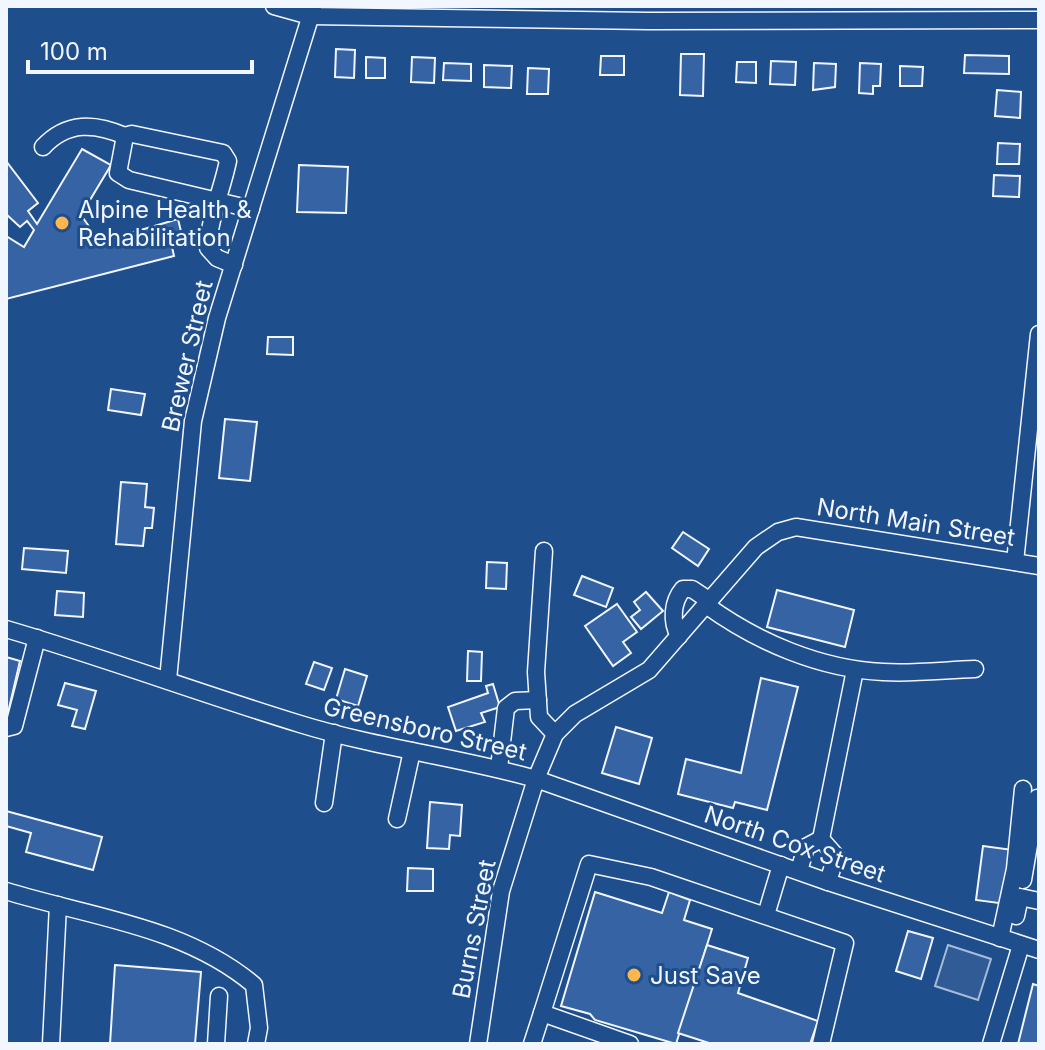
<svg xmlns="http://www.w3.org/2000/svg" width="1045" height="1050" font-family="Inter,sans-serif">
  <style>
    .parking { fill: #305b95; stroke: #a8bbd7; stroke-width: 2 }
    .building { fill: #3563a3; stroke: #f2f6ff; stroke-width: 2 }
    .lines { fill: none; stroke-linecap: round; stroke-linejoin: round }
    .minor-casing { stroke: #f2f6ff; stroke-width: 19 }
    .minor { stroke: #1f4e8c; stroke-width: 16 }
    .poi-dot { fill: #ffb74d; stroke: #1f4e8c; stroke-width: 3 }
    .labels { text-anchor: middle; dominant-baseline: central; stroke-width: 6; stroke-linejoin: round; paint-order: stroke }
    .poi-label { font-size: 24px; fill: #f2f6ff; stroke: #1f4e8c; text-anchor: start }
    .street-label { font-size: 24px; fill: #f2f6ff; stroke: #1f4e8c }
  </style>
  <rect width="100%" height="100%" fill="#1f4e8c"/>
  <path class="parking" d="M948,945L991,959L978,1000L935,986Z"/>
  <g class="building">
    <path d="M336,49L355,50L354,78L335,77Z"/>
    <path d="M681,54H704L703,96L680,95Z"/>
    <path d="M965,55L1009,56V74L964,73Z"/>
    <path d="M601,56H624V75H600Z"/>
    <path d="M366,57L385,58V78H366Z"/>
    <path d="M412,57L435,58L434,83L411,82Z"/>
    <path d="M771,61L796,62L795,85L770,84Z"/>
    <path d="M737,62H756V83L736,82Z"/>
    <path d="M444,63L471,64V81L443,80Z"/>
    <path d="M814,63L836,64L835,87L813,90Z"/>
    <path d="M860,63L881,64L880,86H873V94L859,93Z"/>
    <path d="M484,65L512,66L511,88L484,87Z"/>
    <path d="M900,66L923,67L922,86H900Z"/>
    <path d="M528,68L549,69L548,94H527Z"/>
    <path d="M997,90L1021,92L1020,118L995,116Z"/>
    <path d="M998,143L1020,144L1019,164H997Z"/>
    <path d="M82,149L111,165L81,215L100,242L178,219L184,244L172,247L174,256L6,299V236L24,247L34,230L27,221L20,227L6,214V161L38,203L28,211L37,224Z"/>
    <path d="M299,165L348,167L346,213L297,212Z"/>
    <path d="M994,175L1020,176L1019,197L993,196Z"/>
    <path d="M268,337H293V355L267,354Z"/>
    <path d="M111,389L145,394L141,415L108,410Z"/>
    <path d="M225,419L257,422L250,481L219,478Z"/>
    <path d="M121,482L147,484L145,507L154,508L152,528H145L143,546L116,544Z"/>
    <path d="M683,532L709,549L698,566L672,548Z"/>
    <path d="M24,548L68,551L66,573L22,569Z"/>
    <path d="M487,562L507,563L506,589L486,588Z"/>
    <path d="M582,576L613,588L606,607L574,595Z"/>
    <path d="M777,590L854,610L845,647L767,627Z"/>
    <path d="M57,591L84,593L83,617L55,615Z"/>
    <path d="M646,592L663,611L641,629L631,617L640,610L634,602Z"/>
    <path d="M617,604L637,632L623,642L631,653L613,666L585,626Z"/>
    <path d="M468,651L482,652L481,681H467Z"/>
    <path d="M6,657L20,661L7,717L6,716Z"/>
    <path d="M314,662L332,668L324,690L306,684Z"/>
    <path d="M345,669L367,676L358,706L336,699Z"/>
    <path d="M761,678L798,687L767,810L735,802L733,808L678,794L686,759L741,773Z"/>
    <path d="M65,683L96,691L85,729L72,726L77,710L58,705Z"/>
    <path d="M493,684L500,707L481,713L485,722L456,731L448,707L488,693L486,686Z"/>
    <path d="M616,727L652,738L639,784L602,773Z"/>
    <path d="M430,802L462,805L460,836L450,835L449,849L427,848Z"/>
    <path d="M6,811L102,837L93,870L26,852L31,833L6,826Z"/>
    <path d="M983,846L1013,850L1006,904L976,900Z"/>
    <path d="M408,868L433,869V891H407Z"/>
    <path d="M595,892L662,913L669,892L690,900L684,920L712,929L676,1044L595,1020L590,1014L561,1006Z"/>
    <path d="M908,931L933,938L921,979L896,971Z"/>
    <path d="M707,945L748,958L738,993L818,1021L810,1044H712L678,1033Z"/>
    <path d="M115,965L201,972L195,1044H110Z"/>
    <path d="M1033,984L1039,986V1044H1018Z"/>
  </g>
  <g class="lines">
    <g class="minor-casing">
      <g id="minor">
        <path d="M274,6L310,16L649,21L1039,20"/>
        <path d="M43,147C67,121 95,123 125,136"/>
        <path d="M234,265L217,258L208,248C209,219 222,190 228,161L223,153L132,134L125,136L118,173L129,180L251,209"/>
        <path d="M544,551L536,672L539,717L555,734"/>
        <path d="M1015,562L1039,334"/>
        <path d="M706,605C757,642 820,669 883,672C913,674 945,670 975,669"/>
        <path d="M6,629C105,658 202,694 300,724C378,748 458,757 536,779L555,734L575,714L649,670L756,547L778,532L796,527L1039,566"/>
        <path d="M679,636C671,622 672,602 683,589H692L710,601"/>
        <path d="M168,680L193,421L217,318L313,8"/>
        <path d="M6,728L14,726L37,638"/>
        <path d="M499,768L506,708L515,701L538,700"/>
        <path d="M324,803L334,733"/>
        <path d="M397,819L412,751"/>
        <path d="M821,839L855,670"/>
        <path d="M821,839L836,856L828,882"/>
        <path d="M799,871L806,847L821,839"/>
        <path d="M1023,880L1037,798"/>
        <path d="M6,891C90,917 184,926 254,985L259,1028L256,1044"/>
        <path d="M766,915L781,865"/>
        <path d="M1016,916L1020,897L1039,901"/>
        <path d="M1000,938L1015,869L1023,789"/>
        <path d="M51,1044L58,905"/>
        <path d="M216,1044L219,996"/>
        <path d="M478,1044L501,891L536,779L828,882L1039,950"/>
        <path d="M532,1044L542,1013"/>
        <path d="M630,1044L542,1013L589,864L651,877L845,943L821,1044"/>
        <path d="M991,1044L1021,945"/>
      </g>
    </g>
    <use href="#minor" class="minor"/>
  </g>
  <g class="poi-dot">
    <circle cx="62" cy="223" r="8"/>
    <circle cx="634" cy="975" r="8"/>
  </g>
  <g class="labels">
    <g class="poi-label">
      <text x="78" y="209">Alpine Health &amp;<tspan x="78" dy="28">Rehabilitation</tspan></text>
      <text x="650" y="975">Just Save</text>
    </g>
    <g class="street-label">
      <text transform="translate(187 356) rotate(-77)">Brewer Street</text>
      <text transform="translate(916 522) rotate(9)">North Main Street</text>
      <text transform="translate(425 729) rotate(13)">Greensboro Street</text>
      <text transform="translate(795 844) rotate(19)">North Cox Street</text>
      <text transform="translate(474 929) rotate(-79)">Burns Street</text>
    </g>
  </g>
  <rect width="1045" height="1050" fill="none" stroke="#f2f6ff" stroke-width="16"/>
  <path d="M28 60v12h224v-12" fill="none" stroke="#f2f6ff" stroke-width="4"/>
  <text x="40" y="60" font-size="24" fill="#f2f6ff" stroke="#1f4e8c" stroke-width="6" paint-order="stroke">100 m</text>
</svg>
